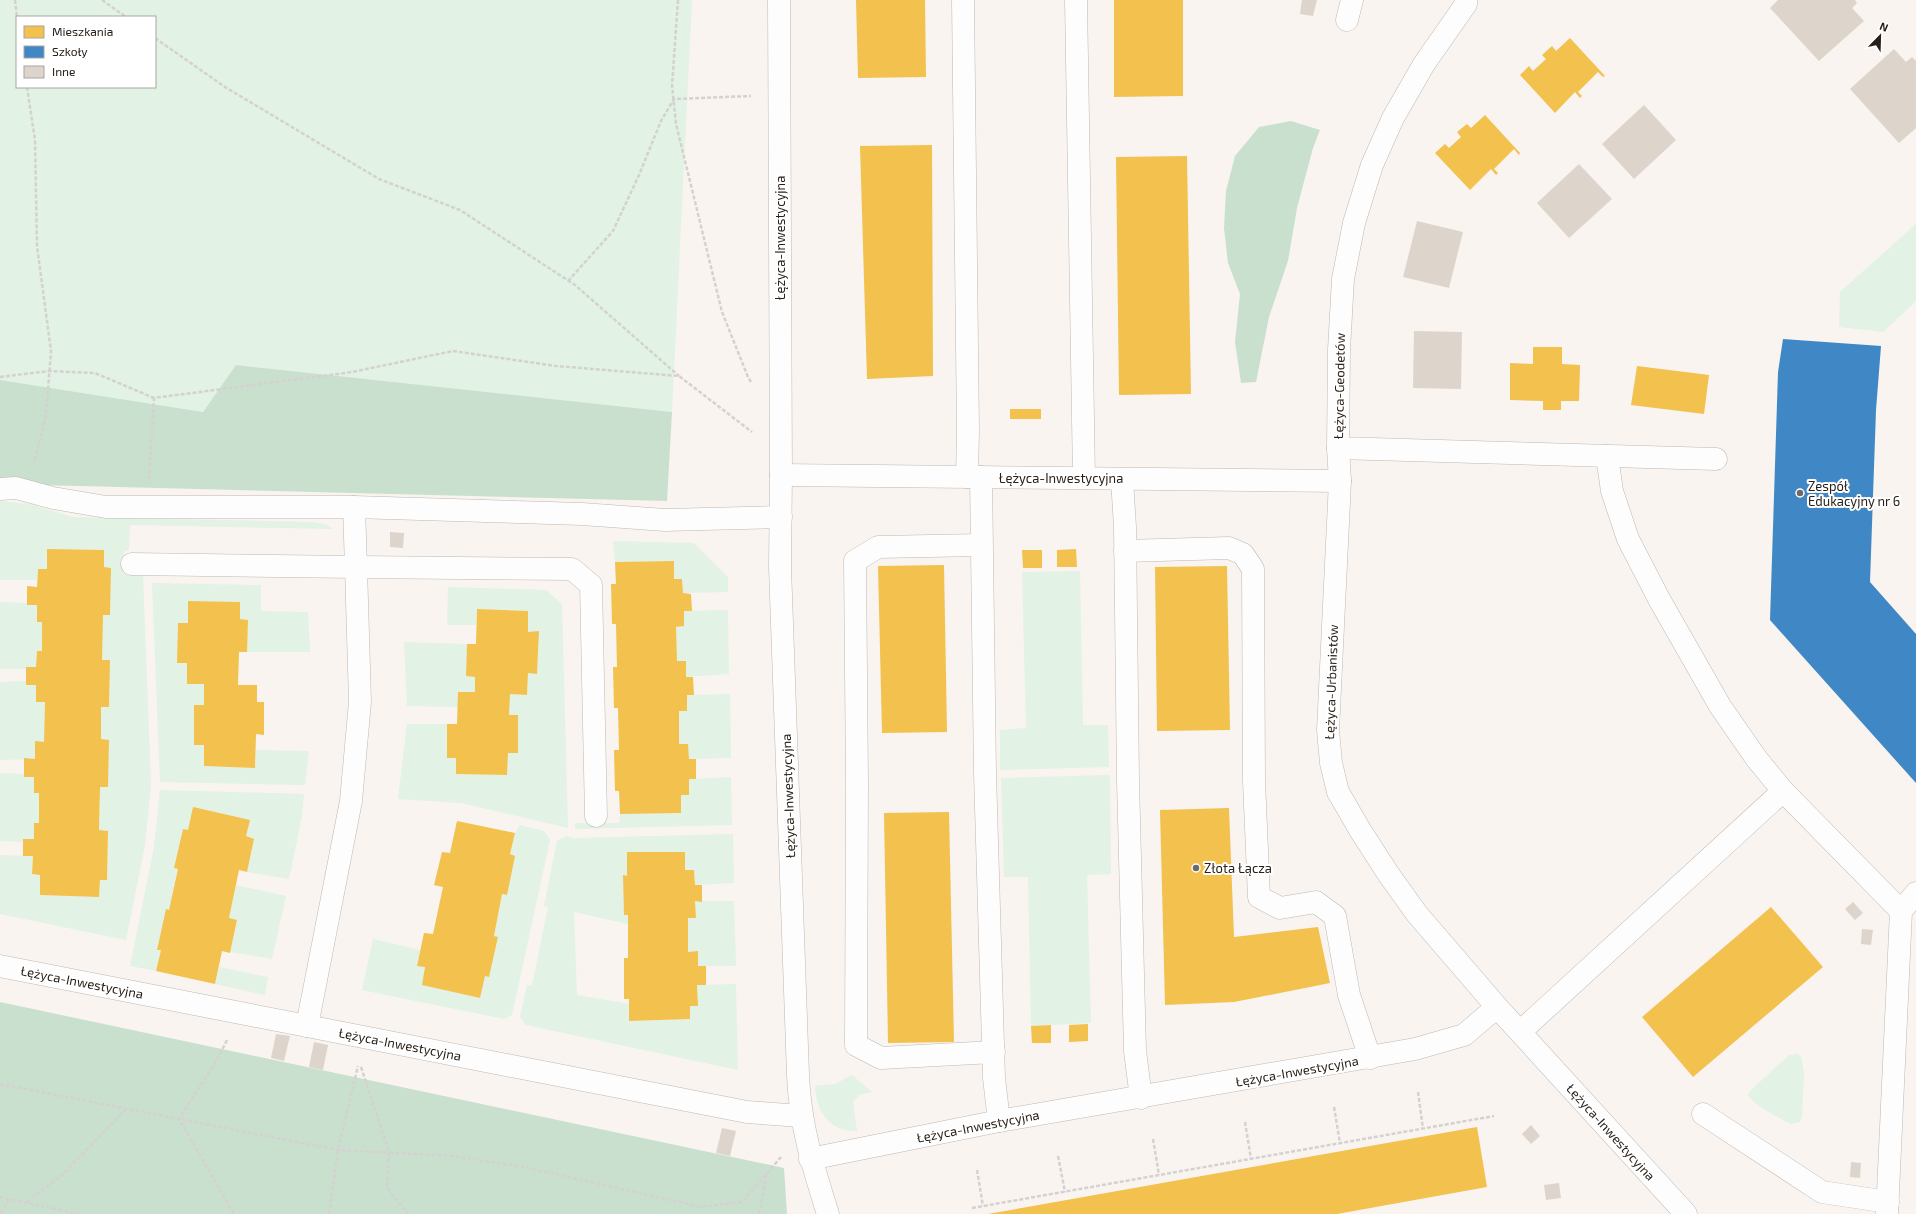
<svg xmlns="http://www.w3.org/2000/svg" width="1916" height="1214" font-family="'Exo 2',sans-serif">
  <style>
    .green { fill: #e2f2e4; fill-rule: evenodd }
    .forest { fill: #cae0ce }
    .homes { fill: #f2c14e }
    .schools { fill: #3f88c5 }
    .building { fill: #ddd4cb }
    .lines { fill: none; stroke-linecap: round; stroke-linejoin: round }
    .minor-casing { stroke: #beb8b2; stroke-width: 23 }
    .path { stroke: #d4d2d1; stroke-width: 2.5; stroke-dasharray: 4 2; stroke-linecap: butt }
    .minor { stroke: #fefdfd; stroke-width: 22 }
    .poi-dot { fill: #716a64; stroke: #fff; stroke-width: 1.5 }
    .labels { text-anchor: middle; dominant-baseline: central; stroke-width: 4; stroke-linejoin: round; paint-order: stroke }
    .street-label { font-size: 13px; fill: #282018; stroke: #fff }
    .poi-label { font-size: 13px; fill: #282018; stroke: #fff; text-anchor: start }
  </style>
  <rect width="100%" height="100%" fill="#f9f4f0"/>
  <g class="green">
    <path d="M0,0H692L672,412L236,365L203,412L0,380ZM17,17H155V87H17Z"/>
    <path d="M1916,224V301L1883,332L1839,327L1840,292Z"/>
    <path d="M0,501L29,504L73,517L313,522L325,524L333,529L130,525L129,550L124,551L123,573L143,574L151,785L145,845L126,940L0,914V855L33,856L32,874L40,875V895L99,897L100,880H107L108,831L99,830L100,787L108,786L109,740L101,739V707H109L110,660H102L103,615L110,614L111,568L104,567V550L47,549V569H38L37,580H0Z"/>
    <path d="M613,541L694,543L728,577V592L683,593L682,579H674V561L615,562Z"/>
    <path d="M1080,571L1083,725H1108L1109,767L1000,770V730L1026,728L1022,572Z"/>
    <path d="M152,583L261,585V611L308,612L310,652H247V620L240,619V602L188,601V623H178L177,663H187V684H204V705H194V745H204V766L255,768L256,750L309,751L305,785L160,782Z"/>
    <path d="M448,587L546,590L562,604L568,828L461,803L398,799L407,724H447V757L456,758V774L507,775L508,753H518V716L509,715L510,694L527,695L528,673H537L539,632H528V611L477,609L476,625H447Z"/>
    <path d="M0,602L27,603V605H37L42,622V651H37L36,667H26V669H0Z"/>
    <path d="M728,610L729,674L686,677V661H677L676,627L684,626V611Z"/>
    <path d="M404,642L467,644L466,676L475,677V692H458V707L407,706Z"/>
    <path d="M26,681V685H36V702H45L44,742H35V759L0,760V682Z"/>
    <path d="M730,694L731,758L689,759L688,744H679V711L687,710V695Z"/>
    <path d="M0,773L24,774V777H34V793H39V823H34V839L23,842L0,841Z"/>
    <path d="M1110,775L1111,874L1087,875L1091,1023L1031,1026L1028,877H1004L1001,778Z"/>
    <path d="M731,777L732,825L575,829V823H619L620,814L681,813V795H689V779Z"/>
    <path d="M160,790L304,794L302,816L289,879L247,872L254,839L246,836L249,820L188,830L183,829L174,868L178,869L169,910H166L157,950H161L156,971L130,966L154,847Z"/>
    <path d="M520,825L544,831L550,840L512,1015L504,1019L362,990L373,939L420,950L417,965L425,967L422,985L480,998L485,976L489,977L498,937L494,936L502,894L507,895L515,856L510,854L515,833Z"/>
    <path d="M733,834L734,883L695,885L694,870H685L684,852H628L627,876H623L624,915H628V924L574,912L577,995L629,1004L630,1021L690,1019V1006H698L697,985L736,984L738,1070L526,1025L520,1017L527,985L532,986L548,907L544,906L557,841L566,836L573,838Z"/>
    <path d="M236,885L286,896L272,959L230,952L237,921L229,918Z"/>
    <path d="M695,901H734L736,966H698V951L688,952V918H696Z"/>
    <path d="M219,967L268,977L265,995L215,984Z"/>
    <path d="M1797,1054L1801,1056L1804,1073L1802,1117L1800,1122L1791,1124C1781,1119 1751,1104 1748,1094L1751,1090L1789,1055Z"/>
    <path d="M852,1075L872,1092L859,1095L853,1102L857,1131C830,1132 816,1112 815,1086L835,1084Z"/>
  </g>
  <g class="forest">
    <path d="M1291,121L1320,130L1313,148L1297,208L1288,261L1269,317L1256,382L1241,383L1235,342L1240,294L1228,263L1224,228L1226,191L1235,156L1259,127Z"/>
    <path d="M236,365L672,412L667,501L0,484V380L203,412Z"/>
    <path d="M0,1002L784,1168L787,1214H0Z"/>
  </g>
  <g class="homes">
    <path d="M856,0H925L926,77L858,78Z"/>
    <path d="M1114,0H1183V96L1114,97Z"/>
    <path d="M1570,38L1605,76L1603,77L1598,72L1578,92L1582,96L1580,98L1575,92L1555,113L1520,75L1529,66L1533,71L1546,59L1542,55L1552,46L1556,51Z"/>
    <path d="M1485,115L1520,153L1519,155L1514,149L1494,169L1498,173L1496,175L1491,169L1470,190L1435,153L1445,144L1449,148L1461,137L1457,132L1467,124L1471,128Z"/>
    <path d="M932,145L933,376L867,379L860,146Z"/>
    <path d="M1187,156L1191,394L1119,395L1116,157Z"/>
    <path d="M1533,347H1562V364L1580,365L1579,401H1561V410H1543V401L1510,400V363L1533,364Z"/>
    <path d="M1637,366L1709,375L1704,414L1631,405Z"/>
    <rect x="1010" y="409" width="31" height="10"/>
    <path d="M47,549L104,550V567L111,568L110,615H103L102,660H110L109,707H101V739L109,740L108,787H100L99,830L108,831L107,880H100L99,897L40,895V875L32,874L33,856H23V839H34V823H39V793H34V777H24V758L35,759V741L44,742L45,702H36V685H26V667H36L37,651H42V622H37V605H27V586L37,587L38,569H47Z"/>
    <path d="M1076,549L1077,567H1057V550Z"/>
    <path d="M1022,550H1042V568H1023Z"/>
    <path d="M674,561V579H682L683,593L691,594L692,611H684V626L676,627L677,661H686V677H693L694,695H687V711H679V744H688L689,759H696V779H689V795H681V813L620,814L619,791H615L614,750H619L618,708H614L613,667H617L616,624H612L611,584H616L615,562Z"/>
    <path d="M944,565L947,732L882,733L878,566Z"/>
    <path d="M1227,566L1230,730L1157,731L1155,567Z"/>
    <path d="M188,601L240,602V619L248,620L247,652H239L238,685H257V702H264V735L256,734L255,768L204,766V745H194V705H204V684H187V663H177L178,623H188Z"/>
    <path d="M477,609L528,611V632L539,631L537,674L528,673L527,695L510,694L509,715H518V753H508L507,775L456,774V758H447V724H457L458,692H475V677L466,676L467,644H476Z"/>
    <path d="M193,807L250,820L246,836L254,839L247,872L239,870L229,918L237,920L230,953L222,951L215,984L156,971L161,950H157L166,909L169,910L178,869L174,868L183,829L188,830Z"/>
    <path d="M1229,808L1234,937L1318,927L1330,983L1234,1002L1165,1005L1160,810Z"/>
    <path d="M949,812L954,1042L888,1043L884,813Z"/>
    <path d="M457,821L515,833L510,854L515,856L507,895L502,894L494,936L498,937L489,977L485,976L480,998L422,985L425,967L417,966L424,933L433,934L443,887L434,885L442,852L450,853Z"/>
    <path d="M627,852H685V870H694L695,885H702V902L695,901L696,918H688V952L698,951V966H706V985H697L698,1006H690V1019L629,1021V999H624V958H628V915H624L623,875L627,876Z"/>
    <path d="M1771,907L1823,967L1693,1077L1642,1017Z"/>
    <path d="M1088,1024V1041L1069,1042V1025Z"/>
    <path d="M1051,1025V1043H1032L1031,1026Z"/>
    <path d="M1477,1127L1487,1187L1337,1214H988Z"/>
  </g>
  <path class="schools" d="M1783,339L1881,346L1876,410L1870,582L1916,634V783L1770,620L1778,372Z"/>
  <g class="building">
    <path d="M1302,0H1317L1313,16L1300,14Z"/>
    <path d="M1778,0H1855L1857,3L1852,8L1864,21L1819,61L1770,8Z"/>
    <path d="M1894,49L1906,62L1912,57L1916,61V128L1899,143L1850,89Z"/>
    <path d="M1644,105L1676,140L1634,179L1602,144Z"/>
    <path d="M1579,164L1612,199L1569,238L1537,203Z"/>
    <path d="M1417,221L1463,232L1449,288L1403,277Z"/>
    <path d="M1414,331L1462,332L1461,389L1413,388Z"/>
    <path d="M390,532L404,533L403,548L390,547Z"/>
    <path d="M1853,902L1863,913L1855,920L1845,909Z"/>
    <path d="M1862,929L1873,930L1871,945L1861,944Z"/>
    <path d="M276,1034L290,1036L284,1061L271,1058Z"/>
    <path d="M314,1042L328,1045L323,1070L309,1067Z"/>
    <path d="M1531,1125L1540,1136L1531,1144L1522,1134Z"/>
    <path d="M722,1128L736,1131L730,1156L716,1153Z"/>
    <path d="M1851,1162L1861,1163L1860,1178L1850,1177Z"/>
    <path d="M1559,1183L1561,1198L1546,1200L1544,1185Z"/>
  </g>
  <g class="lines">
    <g class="minor-casing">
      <g id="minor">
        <path d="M779,0L781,475L780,567L798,1075C800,1125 813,1167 828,1214"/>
        <path d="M963,0L968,432L967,477"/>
        <path d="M1076,0L1084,478"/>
        <path d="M1466,0V4L1424,64L1393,118L1372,165L1354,223L1343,279L1339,350L1338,448L1716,459"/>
        <path d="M1347,20L1352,0"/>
        <path d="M1338,448L1340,481L1328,730L1331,763L1338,792L1360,830L1389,875L1417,914L1497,1007L1686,1214"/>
        <path d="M1607,456L1612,491L1628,539L1659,599L1720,706L1756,758L1783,791"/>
        <path d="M781,475L1340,481"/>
        <path d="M981,477L985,773L994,1078L999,1121"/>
        <path d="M1122,479L1125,527L1128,780L1135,1051L1141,1098"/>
        <path d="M0,489L16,488L53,498L106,507H354"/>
        <path d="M981,545L878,547L855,561L857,783L856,1045L881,1058L994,1052"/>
        <path d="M1125,551L1229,548L1243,554L1253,569L1254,781L1259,897L1280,908L1316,902L1335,916L1349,995L1370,1058"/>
        <path d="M132,564L356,567L354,507L582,514L665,520L781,517"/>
        <path d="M0,966L747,1112L801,1116"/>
        <path d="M307,1026L351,801L360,702L356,567L572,569L591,585L596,816"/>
        <path d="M1521,1031L1783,791L1901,911"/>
        <path d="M1703,1114L1822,1192L1888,1202"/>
        <path d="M810,1159L999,1121L1415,1049L1464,1035L1497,1007"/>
        <path d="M1887,1214L1901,911L1916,893"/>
      </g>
    </g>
    <g class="path">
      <path d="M15,0L17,17"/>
      <path d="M102,0L126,17"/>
      <path d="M678,0L672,85L676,124L722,312L748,377L751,382"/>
      <path d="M155,38L225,87L379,179L460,210L575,285L679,376"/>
      <path d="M27,87L35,140L37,246L51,351L46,415L34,463"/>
      <path d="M568,281L613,231L639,175L661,121L674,99L751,96"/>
      <path d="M0,377L49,371L95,373L154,398"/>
      <path d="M149,479L154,398L352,372L453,351L556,366L679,376L752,432"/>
      <path d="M227,1040L218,1058L179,1119L234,1214"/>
      <path d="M361,1067L389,1152L387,1188L408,1214"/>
      <path d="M0,1084L338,1150L453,1156L524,1167L701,1207L742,1202L781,1157"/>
      <path d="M1418,1092L1423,1129"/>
      <path d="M1334,1107L1340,1143"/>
      <path d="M1245,1122L1251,1159"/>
      <path d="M1153,1139L1159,1175"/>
      <path d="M1058,1156L1065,1192"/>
      <path d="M977,1170L983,1206"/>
      <path d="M0,1197L79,1214"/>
      <path d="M27,1202L63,1174L126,1109"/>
      <path d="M972,1208L1494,1116"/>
      <path d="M1,1214L9,1199"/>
      <path d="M329,1214L338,1150L358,1066"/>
      <path d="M759,1214L767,1173"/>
    </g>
    <use href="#minor" class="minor"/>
  </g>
  <g class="poi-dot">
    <circle cx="1800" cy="493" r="4"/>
    <circle cx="1196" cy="868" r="4"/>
  </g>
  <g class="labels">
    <g class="street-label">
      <text transform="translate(780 238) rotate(-90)">Łężyca-Inwestycyjna</text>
      <text transform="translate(1339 386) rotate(-89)">Łężyca-Geodetów</text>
      <text x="1061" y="478">Łężyca-Inwestycyjna</text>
      <text transform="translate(1331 682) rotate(-88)">Łężyca-Urbanistów</text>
      <text transform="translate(788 796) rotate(-92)">Łężyca-Inwestycyjna</text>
      <text transform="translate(82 982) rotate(11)">Łężyca-Inwestycyjna</text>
      <text transform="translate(400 1044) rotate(11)">Łężyca-Inwestycyjna</text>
      <text transform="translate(1297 1071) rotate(-10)">Łężyca-Inwestycyjna</text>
      <text transform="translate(978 1126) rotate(-11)">Łężyca-Inwestycyjna</text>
      <text transform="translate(1611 1132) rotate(48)">Łężyca-Inwestycyjna</text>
    </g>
    <g class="poi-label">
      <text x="1808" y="486">Zespół<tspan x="1808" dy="15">Edukacyjny nr 6</tspan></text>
      <text x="1204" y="868">Złota Łącza</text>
    </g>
  </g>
  <rect x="16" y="16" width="140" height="72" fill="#ffffff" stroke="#a9a6a3"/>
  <rect x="24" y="26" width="20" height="12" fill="#f2c14e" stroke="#a9a6a3"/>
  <text x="52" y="36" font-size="12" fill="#282018">Mieszkania</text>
  <rect x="24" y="46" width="20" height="12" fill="#3f88c5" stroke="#a9a6a3"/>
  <text x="52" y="56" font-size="12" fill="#282018">Szkoły</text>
  <rect x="24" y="66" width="20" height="12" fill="#ddd4cb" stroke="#a9a6a3"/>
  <text x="52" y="76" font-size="12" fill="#282018">Inne</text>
  <g transform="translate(1880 36) rotate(23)" stroke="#ffffff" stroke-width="3" paint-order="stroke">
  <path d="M0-3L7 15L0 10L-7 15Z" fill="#282018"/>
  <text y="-6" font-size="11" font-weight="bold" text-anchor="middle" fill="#282018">N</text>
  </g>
</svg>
